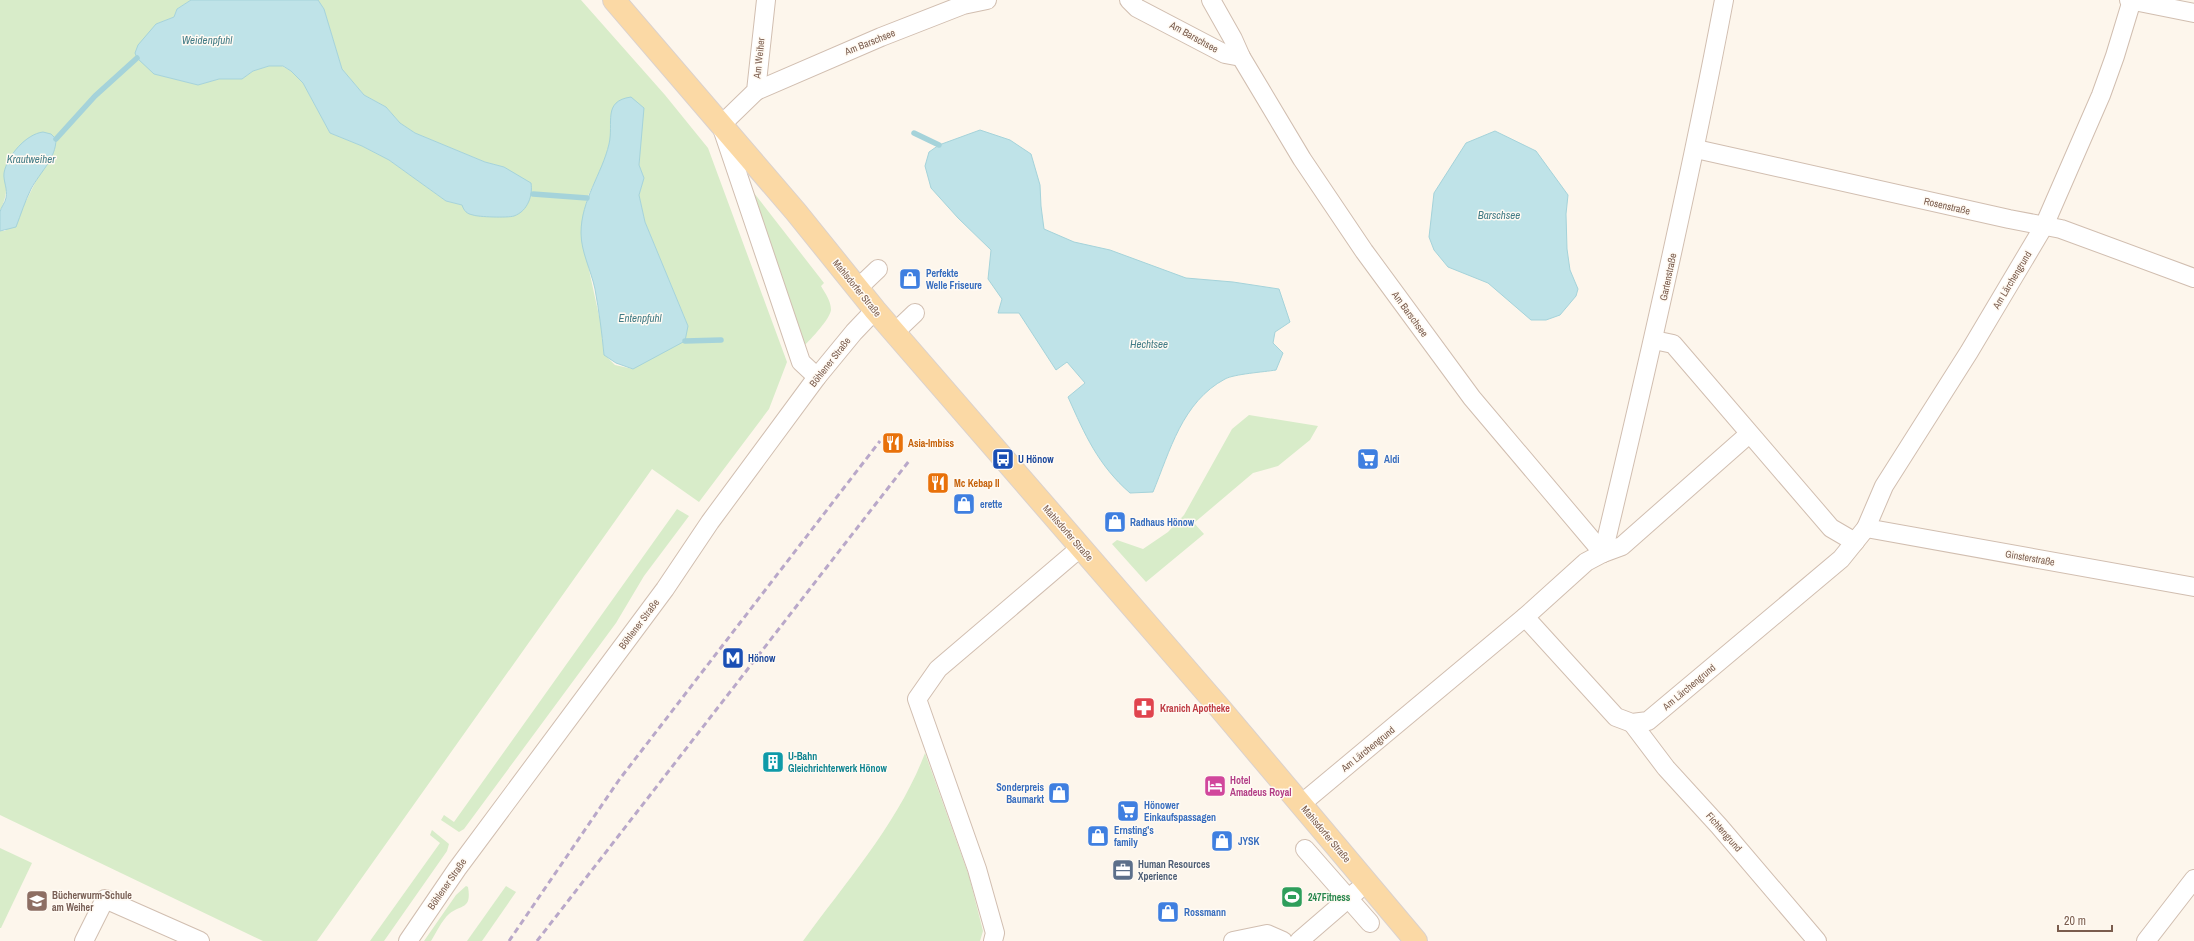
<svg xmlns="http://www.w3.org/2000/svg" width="2194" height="941" font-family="'Archivo Narrow',sans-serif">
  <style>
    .green { fill: #d8ecc9; fill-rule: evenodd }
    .water { fill: #bfe3e8; stroke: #a5d3da }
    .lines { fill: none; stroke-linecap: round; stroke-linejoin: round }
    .stream { stroke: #a5d3da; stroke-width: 5.5 }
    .minor-casing { stroke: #d1beb0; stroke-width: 20 }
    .major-casing { stroke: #dad1cd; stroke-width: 24 }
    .minor { stroke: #fff; stroke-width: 18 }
    .major { stroke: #fbd9a5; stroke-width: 22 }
    .rail { stroke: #b9a8c9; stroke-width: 3; stroke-dasharray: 6 4; stroke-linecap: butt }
    .labels { text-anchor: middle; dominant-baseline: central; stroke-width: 3; stroke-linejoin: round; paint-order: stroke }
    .street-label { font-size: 10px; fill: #7a5c4d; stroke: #fffaf3 }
    .shop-label { font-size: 10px; font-weight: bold; fill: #366cbe; stroke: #fffaf3; text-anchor: start }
    .food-label { font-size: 10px; font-weight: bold; fill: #c56008; stroke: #fffaf3; text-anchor: start }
    .transit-label { font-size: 10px; font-weight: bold; fill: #164399; stroke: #fffaf3; text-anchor: start }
    .health-label { font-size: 10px; font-weight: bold; fill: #be3a42; stroke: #fffaf3; text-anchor: start }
    .culture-label { font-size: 10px; font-weight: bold; fill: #0d838f; stroke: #fffaf3; text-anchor: start }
    .hotel-label { font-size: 10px; font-weight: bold; fill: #b23c85; stroke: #fffaf3; text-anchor: start }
    .service-label { font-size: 10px; font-weight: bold; fill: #4e5e75; stroke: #fffaf3; text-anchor: start }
    .education-label { font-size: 10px; font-weight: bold; fill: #785e54; stroke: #fffaf3; text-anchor: start }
    .leisure-label { font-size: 10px; font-weight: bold; fill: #27864d; stroke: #fffaf3; text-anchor: start }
    .water-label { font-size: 11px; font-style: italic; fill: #437c86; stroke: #fffaf3 }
  </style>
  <rect width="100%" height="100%" fill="#fdf6ec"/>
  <g class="green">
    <path d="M0,0H191L177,9L174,17L156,24L154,74L198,85L219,79H242L253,71L269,66H282L291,71L303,83L330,133L362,146L389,160L446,201L462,205L504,167L485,162L415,133L400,123L386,107L364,95L342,69L324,9L318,0H581L665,95L708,148L787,362L769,409L699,502L652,469L317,941H263L0,815V231H5L26,201L37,179L4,174C8,189 6,198 0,211ZM610,119L640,149L639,165L644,178L639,195L645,222L688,326L633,369L615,365L604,354L601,325L581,233L587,198L605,160L612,132Z"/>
    <path d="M754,193L824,283L821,286C825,293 831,301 831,310C830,319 811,339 804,346Z"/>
    <path d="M1249,415L1318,426L1310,440L1278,466L1253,473L1194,523L1204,534L1146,582L1112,544L1117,540L1143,549L1168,532L1184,515L1232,429Z"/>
    <path d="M677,509L689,516L644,576L616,623L464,829L459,832L441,820L444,815L454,822Z"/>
    <path d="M925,753L969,876L983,931L980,941H803C846,882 899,822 925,753Z"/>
    <path d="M432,830L449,844L447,851L384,941H370L440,843L430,835Z"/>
    <path d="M0,848L32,863L1,928H0Z"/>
    <path d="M466,886L468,887C472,910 461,904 449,914C442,920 436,933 431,941H424L456,895Z"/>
    <path d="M506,886L516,892L482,941H467Z"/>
  </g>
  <g class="water">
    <path d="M191,0H318L324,9L342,69L364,95L386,107L400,123L415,133L485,162L504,167L531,183C533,195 528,211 514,216C508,218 478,217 473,215C467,214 464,211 462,205L446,201L389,160L362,146L330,133L303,83L291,71L283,66H269L253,71L242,79H219L198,85L154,74L137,58L135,53L138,45L156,24L174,17L177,9Z"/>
    <path d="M631,97L644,108L639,165L644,178L639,195L645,222L688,326L685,341L633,369L616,363L604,355C602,333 599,311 595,289C591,270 581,252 581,233C581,200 602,174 609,144C614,123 602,101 631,97Z"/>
    <path d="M980,130L1010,140L1031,154L1040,185L1041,206L1044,229L1074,242L1110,250L1186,278L1233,282L1279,289L1290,322L1275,332L1273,343L1283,353L1276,370C1264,372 1234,374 1225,379C1182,402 1170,451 1153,492L1130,493C1098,465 1085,435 1068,397L1085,383L1067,362L1056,370L1019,313H998L1002,299L988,279L991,250L958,218L931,188L925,166L929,152L939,145Z"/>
    <path d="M1495,131L1536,151L1568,195L1566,214L1567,249L1570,270L1578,289L1576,296L1560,315L1546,320H1531L1488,283L1448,267L1434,250L1429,237L1434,193L1466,143Z"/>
    <path d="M43,132L51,134L56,139C56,159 40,172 31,189C25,201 21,214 16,227L0,231C0,225 0,218 0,212C1,207 5,203 6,198C8,189 3,181 4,173C7,156 26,134 43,132Z"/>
  </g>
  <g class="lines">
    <g class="stream">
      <path d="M914,133L939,145"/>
      <path d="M56,139L95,96L137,58"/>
      <path d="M533,194L587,198"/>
      <path d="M685,341L721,340"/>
    </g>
    <g class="minor-casing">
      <g id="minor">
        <path d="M766,0L756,91L721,125L801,362L817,377"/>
        <path d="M1129,0L1137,8L1225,54L1241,57"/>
        <path d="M1211,0L1233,39L1241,57L1302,159L1364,251L1472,398L1603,553"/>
        <path d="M2129,0L2194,13"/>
        <path d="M756,91L881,37L963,5L987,0"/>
        <path d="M1696,149L2009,219L2061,229L2194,278"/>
        <path d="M857,289L878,269"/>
        <path d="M894,333L915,313"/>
        <path d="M1654,340L1673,344L1831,528L1855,542"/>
        <path d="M1866,528L2194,587"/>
        <path d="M1603,553C1647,369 1689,186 1724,0"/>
        <path d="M1525,617L1616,717L1632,723L1648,721L1841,559L1866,528L1884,486L1969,352L2044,226L2101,95L2115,56L2132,0"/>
        <path d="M1632,723L1666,768L1719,826L1817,941"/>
        <path d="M1301,804L1525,617L1586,562L1603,553L1622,546L1749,434"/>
        <path d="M1305,849L1370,923"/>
        <path d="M84,941L105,899L200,941"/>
        <path d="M408,941L457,869L665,589L710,522L817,377L854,332L875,310"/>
        <path d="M993,941L995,933L977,869L917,699L938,669L1080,548"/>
        <path d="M1233,941L1267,934L1283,941"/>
        <path d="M1299,941L1357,891"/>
        <path d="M2146,941L2194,879"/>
      </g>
    </g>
    <g class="major-casing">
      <path id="major" d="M614,0L796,212L875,310L1219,707L1416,941"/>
    </g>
    <use href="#minor" class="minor"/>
    <use href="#major" class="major"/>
    <g class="rail">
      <path d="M509,941L619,780L880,441"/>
      <path d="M537,941L909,461"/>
    </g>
  </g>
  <defs>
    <g id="shop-square" transform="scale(1.15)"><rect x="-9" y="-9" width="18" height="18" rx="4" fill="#3f7fe0" stroke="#fffaf3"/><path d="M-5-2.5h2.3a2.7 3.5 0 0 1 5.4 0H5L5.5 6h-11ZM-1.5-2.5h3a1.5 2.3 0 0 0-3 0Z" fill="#fff"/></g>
    <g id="restaurant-square" transform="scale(1.15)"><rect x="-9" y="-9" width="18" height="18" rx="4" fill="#e8710a" stroke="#fffaf3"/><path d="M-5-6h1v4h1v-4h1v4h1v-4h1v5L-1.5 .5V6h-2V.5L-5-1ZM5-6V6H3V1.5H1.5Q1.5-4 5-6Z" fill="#fff"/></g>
    <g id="bus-square" transform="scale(1.15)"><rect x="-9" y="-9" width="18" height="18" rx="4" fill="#1a4fb4" stroke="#fffaf3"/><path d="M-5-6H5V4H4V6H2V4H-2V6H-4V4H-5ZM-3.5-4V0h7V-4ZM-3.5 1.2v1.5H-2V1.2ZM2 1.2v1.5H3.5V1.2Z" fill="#fff"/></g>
    <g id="supermarket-square" transform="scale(1.15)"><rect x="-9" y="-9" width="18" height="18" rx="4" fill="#3f7fe0" stroke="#fffaf3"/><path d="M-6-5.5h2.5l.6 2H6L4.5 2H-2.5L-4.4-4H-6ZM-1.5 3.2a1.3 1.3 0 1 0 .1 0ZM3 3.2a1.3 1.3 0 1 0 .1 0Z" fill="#fff"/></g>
    <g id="metro-square" transform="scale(1.15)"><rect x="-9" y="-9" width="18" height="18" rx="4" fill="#1a4fb4" stroke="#fffaf3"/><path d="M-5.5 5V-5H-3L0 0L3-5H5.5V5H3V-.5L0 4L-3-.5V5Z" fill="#fff"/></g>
    <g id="pharmacy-square" transform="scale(1.15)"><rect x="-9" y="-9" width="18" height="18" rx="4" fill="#e0444e" stroke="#fffaf3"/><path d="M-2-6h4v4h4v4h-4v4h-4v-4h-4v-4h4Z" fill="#fff"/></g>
    <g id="building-square" transform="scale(1.15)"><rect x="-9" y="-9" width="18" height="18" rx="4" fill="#0f9aa8" stroke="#fffaf3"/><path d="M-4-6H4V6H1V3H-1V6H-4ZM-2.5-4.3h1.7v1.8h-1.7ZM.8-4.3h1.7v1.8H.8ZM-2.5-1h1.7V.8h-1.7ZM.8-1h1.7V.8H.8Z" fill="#fff"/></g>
    <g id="hotel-square" transform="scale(1.15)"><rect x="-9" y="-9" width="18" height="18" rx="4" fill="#d1479c" stroke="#fffaf3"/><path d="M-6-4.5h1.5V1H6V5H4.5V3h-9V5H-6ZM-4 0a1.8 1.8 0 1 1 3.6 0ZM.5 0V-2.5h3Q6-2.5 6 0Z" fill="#fff"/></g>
    <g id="office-square" transform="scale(1.15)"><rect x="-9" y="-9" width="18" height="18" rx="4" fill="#5c6f8a" stroke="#fffaf3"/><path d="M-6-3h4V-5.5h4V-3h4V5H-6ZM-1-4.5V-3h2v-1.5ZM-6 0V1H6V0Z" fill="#fff"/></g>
    <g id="stadium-square" transform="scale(1.15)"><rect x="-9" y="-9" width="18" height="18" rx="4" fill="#2e9e5b" stroke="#fffaf3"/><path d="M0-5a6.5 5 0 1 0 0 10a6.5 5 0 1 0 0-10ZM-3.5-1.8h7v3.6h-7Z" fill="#fff"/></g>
    <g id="school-square" transform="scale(1.15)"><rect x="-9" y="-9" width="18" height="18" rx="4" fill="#8d6e63" stroke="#fffaf3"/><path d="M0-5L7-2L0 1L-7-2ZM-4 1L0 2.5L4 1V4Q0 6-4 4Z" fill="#fff"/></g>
  </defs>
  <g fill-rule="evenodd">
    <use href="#shop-square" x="910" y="279"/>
    <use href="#restaurant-square" x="893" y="443"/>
    <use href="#bus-square" x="1003" y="459"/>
    <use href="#supermarket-square" x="1368" y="459"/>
    <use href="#restaurant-square" x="938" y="483"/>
    <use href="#shop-square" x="964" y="504"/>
    <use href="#shop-square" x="1115" y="522"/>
    <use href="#metro-square" x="733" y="658"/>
    <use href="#pharmacy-square" x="1144" y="708"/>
    <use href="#building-square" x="773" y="762"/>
    <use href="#hotel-square" x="1215" y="786"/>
    <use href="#shop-square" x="1059" y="793"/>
    <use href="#supermarket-square" x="1128" y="811"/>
    <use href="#shop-square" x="1098" y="836"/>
    <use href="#shop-square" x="1222" y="841"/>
    <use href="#office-square" x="1123" y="870"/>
    <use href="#stadium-square" x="1292" y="897"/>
    <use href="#school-square" x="37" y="901"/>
    <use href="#shop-square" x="1168" y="912"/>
  </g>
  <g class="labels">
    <g class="street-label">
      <text transform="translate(1194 37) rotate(29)">Am Barschsee</text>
      <text transform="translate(870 42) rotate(-22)">Am Barschsee</text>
      <text transform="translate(759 58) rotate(-84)">Am Weiher</text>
      <text transform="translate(1947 206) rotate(13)">Rosenstraße</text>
      <text transform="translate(1668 277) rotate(-78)">Gartenstraße</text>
      <text transform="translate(2012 280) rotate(-59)">Am Lärchengrund</text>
      <text transform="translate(857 288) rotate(51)">Mahlsdorfer Straße</text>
      <text transform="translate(1410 314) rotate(54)">Am Barschsee</text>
      <text transform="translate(830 362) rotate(-52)">Böhlener Straße</text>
      <text transform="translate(1068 533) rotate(49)">Mahlsdorfer Straße</text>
      <text transform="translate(2030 558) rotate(10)">Ginsterstraße</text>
      <text transform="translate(639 624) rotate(-53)">Böhlener Straße</text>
      <text transform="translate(1689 687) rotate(-40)">Am Lärchengrund</text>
      <text transform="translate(1368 749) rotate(-39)">Am Lärchengrund</text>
      <text transform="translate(1724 832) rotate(49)">Fichtengrund</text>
      <text transform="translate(1326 834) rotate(50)">Mahlsdorfer Straße</text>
      <text transform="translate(447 884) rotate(-55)">Böhlener Straße</text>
    </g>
    <g class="shop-label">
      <text x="926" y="273">Perfekte<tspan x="926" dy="12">Welle Friseure</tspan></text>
      <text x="1384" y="459">Aldi</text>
      <text x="980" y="504">erette</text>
      <text x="1130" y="522">Radhaus Hönow</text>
      <text x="1044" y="787" text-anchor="end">Sonderpreis<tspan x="1044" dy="12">Baumarkt</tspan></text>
      <text x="1144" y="805">Hönower<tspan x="1144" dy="12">Einkaufspassagen</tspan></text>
      <text x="1114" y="830">Ernsting's<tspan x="1114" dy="12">family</tspan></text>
      <text x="1238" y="841">JYSK</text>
      <text x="1184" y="912">Rossmann</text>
    </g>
    <g class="food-label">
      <text x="908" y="443">Asia-Imbiss</text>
      <text x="954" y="483">Mc Kebap II</text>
    </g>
    <g class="transit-label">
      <text x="1018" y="459">U Hönow</text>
      <text x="748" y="658">Hönow</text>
    </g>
    <g class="health-label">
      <text x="1160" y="708">Kranich Apotheke</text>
    </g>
    <g class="culture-label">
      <text x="788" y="756">U-Bahn<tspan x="788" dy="12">Gleichrichterwerk Hönow</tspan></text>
    </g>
    <g class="hotel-label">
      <text x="1230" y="780">Hotel<tspan x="1230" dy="12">Amadeus Royal</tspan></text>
    </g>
    <g class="service-label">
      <text x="1138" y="864">Human Resources<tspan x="1138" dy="12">Xperience</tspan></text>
    </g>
    <g class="education-label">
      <text x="52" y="895">Bücherwurm-Schule<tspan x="52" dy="12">am Weiher</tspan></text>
    </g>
    <g class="leisure-label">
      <text x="1308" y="897">247Fitness</text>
    </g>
    <g class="water-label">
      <text x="207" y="40">Weidenpfuhl</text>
      <text x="31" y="159">Krautweiher</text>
      <text x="1499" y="215">Barschsee</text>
      <text x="640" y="318">Entenpfuhl</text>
      <text x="1149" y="344">Hechtsee</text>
    </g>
  </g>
  <path d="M2058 925v6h54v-6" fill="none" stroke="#7a5c4d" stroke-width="2"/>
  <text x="2064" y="925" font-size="12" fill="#7a5c4d" stroke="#fffaf3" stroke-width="3" paint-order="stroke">20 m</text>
</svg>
